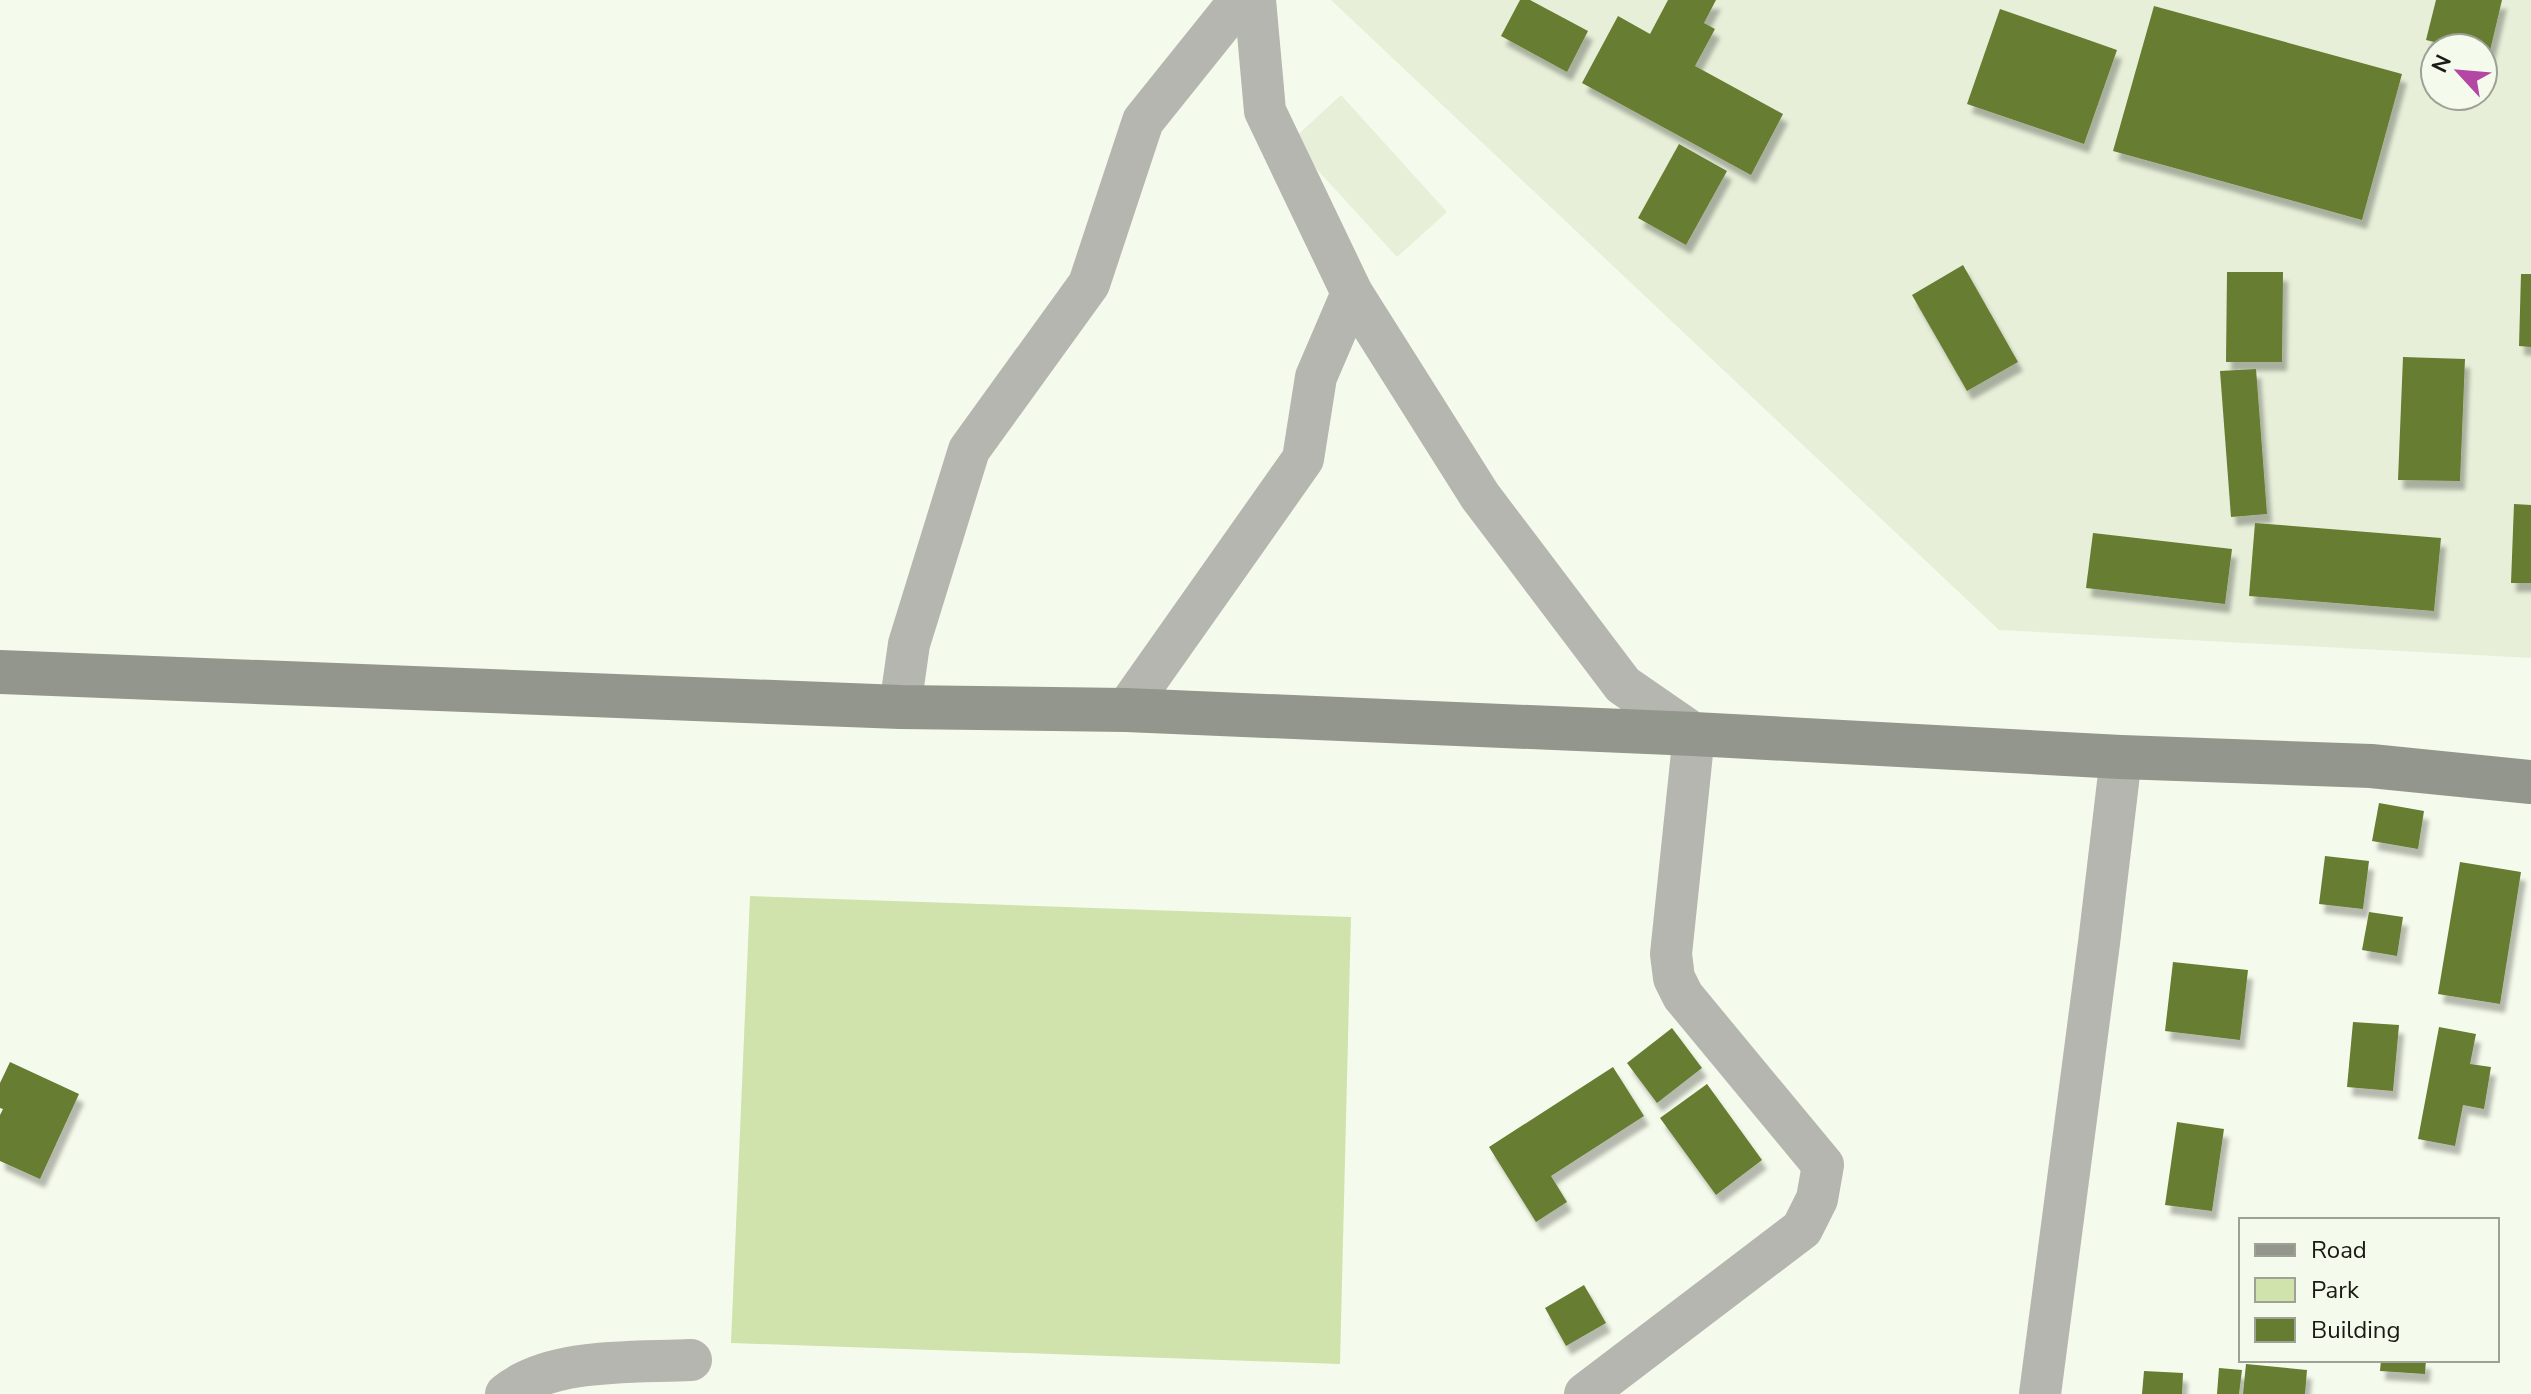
<svg xmlns="http://www.w3.org/2000/svg" width="2531" height="1394" font-family="'Nunito Sans',sans-serif">
  <style>
    .built { fill: #e7efd9; fill-rule: evenodd }
    .green { fill: #d0e3ad }
    .building { fill: #667d31; filter: url(#shadow) }
    .lines { fill: none; stroke-linecap: round; stroke-linejoin: round }
    .street { stroke: #b4b6af; stroke-width: 42 }
    .secondary { stroke: #92968c; stroke-width: 44 }
  </style>
  <defs>
    <filter id="shadow"><feDropShadow dx="5" dy="9" stdDeviation="2" flood-color="#0004"/></filter>
  </defs>
  <rect width="100%" height="100%" fill="#f5fbec"/>
  <g class="built">
    <path d="M1331,0H2531V658L1999,630ZM2435,48H2483V96H2435Z"/>
    <path d="M1341,95L1447,212L1397,257L1291,141Z"/>
  </g>
  <path class="green" d="M750,896L1351,917L1340,1364L731,1343Z"/>
  <g class="building">
    <path d="M1520,0H1530L1588,31L1567,72L1501,36Z"/>
    <path d="M1668,0H1716L1704,23L1715,29L1695,66L1783,114L1751,175L1582,83L1618,16L1650,34Z"/>
    <path d="M2436,0H2502L2489,55L2483,54V48H2459L2426,40Z"/>
    <path d="M2154,6L2402,74L2362,220L2113,151Z"/>
    <path d="M2000,9L2117,50L2084,144L1967,104Z"/>
    <path d="M1679,144L1727,171L1686,245L1638,218Z"/>
    <path d="M1963,265L2018,362L1967,391L1912,295Z"/>
    <path d="M2227,272H2283L2282,362H2226Z"/>
    <path d="M2521,274H2531V347L2519,346Z"/>
    <path d="M2403,357L2465,359L2460,481L2398,480Z"/>
    <path d="M2256,369L2267,514L2231,517L2220,371Z"/>
    <path d="M2514,504L2531,505V583H2511Z"/>
    <path d="M2255,523L2441,538L2434,611L2249,596Z"/>
    <path d="M2093,533L2232,549L2225,604L2086,588Z"/>
    <path d="M2379,803L2424,811L2418,849L2372,841Z"/>
    <path d="M2325,856L2369,861L2363,909L2319,904Z"/>
    <path d="M2460,862L2521,872L2500,1004L2438,994Z"/>
    <path d="M2369,912L2403,917L2397,956L2362,950Z"/>
    <path d="M2173,962L2248,970L2240,1040L2165,1031Z"/>
    <path d="M2353,1022L2399,1025L2393,1091L2347,1087Z"/>
    <path d="M2439,1027L2476,1034L2470,1064L2491,1067L2484,1109L2463,1105L2455,1146L2418,1139Z"/>
    <path d="M1672,1028L1702,1068L1657,1103L1627,1063Z"/>
    <path d="M10,1062L79,1094L40,1179L0,1161V1115L3,1109L0,1108V1083Z"/>
    <path d="M1613,1067L1644,1116L1551,1176L1567,1202L1536,1222L1489,1147Z"/>
    <path d="M1707,1084L1762,1160L1716,1195L1660,1118Z"/>
    <path d="M2177,1122L2224,1129L2212,1211L2165,1205Z"/>
    <path d="M1584,1285L1606,1323L1566,1346L1545,1308Z"/>
    <path d="M2381,1360H2426L2425,1374L2380,1371Z"/>
    <path d="M2246,1364L2307,1370L2305,1394H2243Z"/>
    <path d="M2219,1368L2242,1370L2239,1394H2217Z"/>
    <path d="M2144,1371L2183,1373L2182,1394H2142Z"/>
  </g>
  <g class="lines">
    <g class="street">
      <path d="M1255,0L1265,111L1352,293L1480,496L1623,685L1694,734L1671,954L1674,978L1683,996L1823,1165L1817,1199L1802,1229L1585,1394"/>
      <path d="M900,707L909,644L969,450L1089,284L1143,121L1240,0"/>
      <path d="M1126,710L1303,459L1316,377L1352,293"/>
      <path d="M506,1394C552,1357 634,1363 691,1360"/>
      <path d="M2040,1394L2099,943L2121,757"/>
    </g>
    <path class="secondary" d="M0,672L900,707L1126,710L1694,734L2121,757L2371,766L2531,782"/>
  </g>
  <rect x="2239" y="1218" width="260" height="144" fill="#f5fbec" stroke="#9da196" stroke-width="2"/>
  <rect x="2255" y="1244" width="40" height="12" fill="#92968c" stroke="#9da196" stroke-width="2"/>
  <text x="2311" y="1258" font-size="24" fill="#191b16">Road</text>
  <rect x="2255" y="1278" width="40" height="24" fill="#d0e3ad" stroke="#9da196" stroke-width="2"/>
  <text x="2311" y="1298" font-size="24" fill="#191b16">Park</text>
  <rect x="2255" y="1318" width="40" height="24" fill="#667d31" stroke="#9da196" stroke-width="2"/>
  <text x="2311" y="1338" font-size="24" fill="#191b16">Building</text>
  <g transform="translate(2459 72) rotate(296)"><circle r="38" fill="#f5fbec" stroke="#9da196" stroke-width="2"/>
  <path d="M0-6L14 30L0 20L-14 30Z" fill="#b446a4"/>
  <text y="-12" font-size="22" font-weight="bold" text-anchor="middle" fill="#191b16">N</text>
  </g>
</svg>
